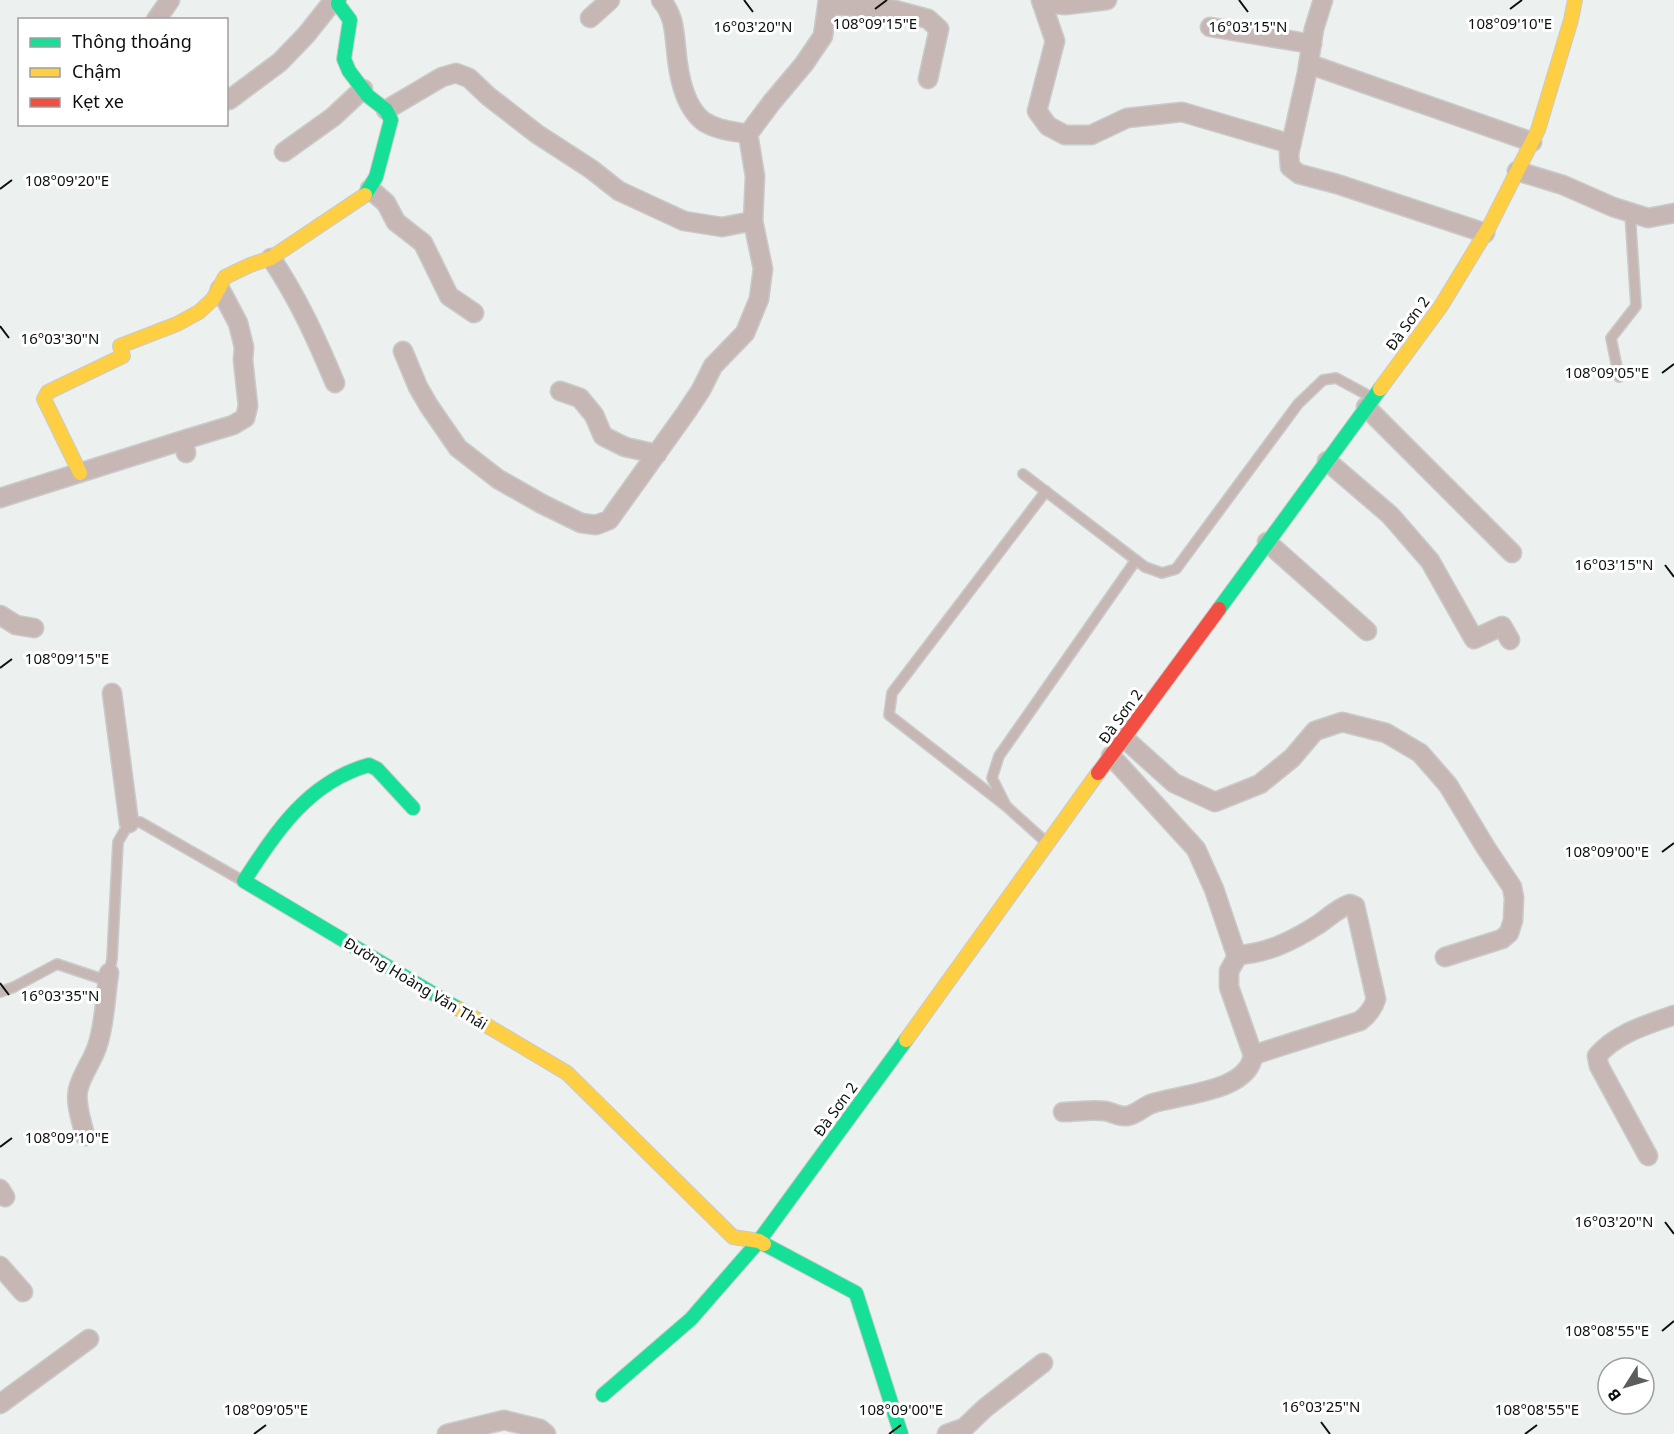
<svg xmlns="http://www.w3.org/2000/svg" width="1674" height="1434" font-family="'Noto Sans',sans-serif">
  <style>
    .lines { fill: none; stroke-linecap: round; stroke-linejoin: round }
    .lane-casing { stroke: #c9cbcb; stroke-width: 12 }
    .street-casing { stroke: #c9cbcb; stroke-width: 21 }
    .fast-casing { stroke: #c9cbcb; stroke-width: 16 }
    .slow-casing { stroke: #c9cbcb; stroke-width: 16 }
    .jam-casing { stroke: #c9cbcb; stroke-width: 16 }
    .lane { stroke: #c7b7b4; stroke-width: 9 }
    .street { stroke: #c7b7b4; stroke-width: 18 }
    .fast { stroke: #16e098; stroke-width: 14 }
    .slow { stroke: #ffcf43; stroke-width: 14 }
    .jam { stroke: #f24e42; stroke-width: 14 }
    .ticks { fill: none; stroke: #0d0f0f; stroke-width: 2 }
    .labels { text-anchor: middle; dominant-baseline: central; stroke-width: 6; stroke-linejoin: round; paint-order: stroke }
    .street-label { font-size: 15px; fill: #0d0f0f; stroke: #fff }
    .ticks-label { font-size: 15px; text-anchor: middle; fill: #0d0f0f; stroke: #fff; stroke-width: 6; stroke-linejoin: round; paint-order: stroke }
  </style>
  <rect width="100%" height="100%" fill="#ecf0ef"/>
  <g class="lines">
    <g class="lane-casing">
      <g id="lane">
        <path d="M1619,377L1611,338L1636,306L1630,212"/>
        <path d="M1023,474L1145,567L1162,573L1176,569L1298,404L1323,380L1336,378L1373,398"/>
        <path d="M1006,806L889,715L892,693L1046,491"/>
        <path d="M1047,843L1006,806L992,778L999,756L1136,560"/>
        <path d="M0,992L14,987L57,964L99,978L109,973L112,959L118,842L129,823L140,822L243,881"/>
      </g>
    </g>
    <g class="street-casing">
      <g id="street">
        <path d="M661,0C674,15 674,30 676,48C678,72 683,105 703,121C716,130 733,131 748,134"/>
        <path d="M1041,0L1055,41L1037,111L1048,126L1065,135H1091L1127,118L1182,112L1291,144"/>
        <path d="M1323,0L1314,29L1307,73L1289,154L1290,167L1299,174L1337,184L1485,233"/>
        <path d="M1042,3L1065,5L1107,0"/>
        <path d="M828,5L891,9L928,19L939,29L928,79"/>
        <path d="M590,18L610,0"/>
        <path d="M156,20L170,0"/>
        <path d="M1210,27L1312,44"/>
        <path d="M1309,64L1532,142"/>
        <path d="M229,100L280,62L306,35L334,0"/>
        <path d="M386,110L442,77L456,73L469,78L488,96L537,134L591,169L619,191L684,221L722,227L753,221L755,176L748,134L772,102L804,64L823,36L828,0"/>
        <path d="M284,152L333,117L363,89"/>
        <path d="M1517,171L1563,185L1613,207L1648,218L1674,213"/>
        <path d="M370,189L386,203L396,222L423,243L449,296L474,313"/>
        <path d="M271,258C298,298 317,340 335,383"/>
        <path d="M403,351L418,387L429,406L458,448L498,479L542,504L581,523L596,525L609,520L685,414L701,390L713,366L745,333L759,299L763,269L753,221"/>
        <path d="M560,391L580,398L594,415L603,436L625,447L657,454"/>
        <path d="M1366,407L1512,553"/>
        <path d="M186,453L184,444L187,439L233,425L245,418L248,406L243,360L244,347L238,323L220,289"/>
        <path d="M1327,461L1390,515L1430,561L1474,639L1502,626L1510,640"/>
        <path d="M0,498L187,439"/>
        <path d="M1267,542L1367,631"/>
        <path d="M0,615L16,625L34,628"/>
        <path d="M112,693L129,823"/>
        <path d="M1124,738L1174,783L1215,802L1260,784L1292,758L1315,731L1342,722L1386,733L1420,753L1448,785L1486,848L1512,887L1514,898L1513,920L1509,933L1502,939L1445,957"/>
        <path d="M1236,955C1267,954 1294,940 1319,924C1329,917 1338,908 1350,904L1355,906L1376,999C1373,1009 1368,1015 1360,1021L1253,1055"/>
        <path d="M1063,1112C1076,1112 1091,1109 1105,1111C1112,1112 1119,1117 1127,1116C1136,1115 1143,1107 1151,1104C1180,1094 1249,1092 1253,1055L1229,987V971L1237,957L1214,889L1196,849L1111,756"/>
        <path d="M85,1136C82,1122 75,1104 78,1090C81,1075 92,1062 97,1047C105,1024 105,998 109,973"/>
        <path d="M1648,1156L1599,1066L1597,1056C1616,1033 1647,1025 1674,1015"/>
        <path d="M0,1189L5,1197"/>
        <path d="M0,1266L23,1292"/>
        <path d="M0,1404L89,1339"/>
        <path d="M447,1434L504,1420L540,1429L546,1434"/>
        <path d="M947,1434L964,1428L985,1408L1043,1363"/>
      </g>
    </g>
    <g class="fast-casing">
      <g id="fast">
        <path d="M339,0L338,4L350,20L344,59L349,71L368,96L386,110L391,120L376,177L365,195"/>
        <path d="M1219,609L1380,389"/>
        <path d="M413,808L377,769L369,765C308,782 276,832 244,881L459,1009"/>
        <path d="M764,1244L856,1293L901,1434"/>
        <path d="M603,1395L691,1319L759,1241L906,1040"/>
      </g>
    </g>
    <g class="slow-casing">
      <g id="slow">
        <path d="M1380,389L1441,306L1489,227L1538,130L1571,20L1575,0"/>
        <path d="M80,473L44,399L48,392L123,356L120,346L177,324L199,312L213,299L225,277L250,265L271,258L365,195"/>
        <path d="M459,1009L567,1073L733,1237L759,1241L764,1244"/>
        <path d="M906,1040L1098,773"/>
      </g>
    </g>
    <g class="jam-casing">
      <path id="jam" d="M1098,773L1219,609"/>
    </g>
    <use href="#lane" class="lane"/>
    <use href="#street" class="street"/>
    <use href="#fast" class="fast"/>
    <use href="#slow" class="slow"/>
    <use href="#jam" class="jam"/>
  </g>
  <path class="ticks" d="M744,0L753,12M1239,0L1248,12M875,9L887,0M1510,9L1522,0M0,189L12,180M0,326L9,338M1662,373L1674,364M1665,565L1674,577M0,668L12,659M1662,852L1674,843M0,983L9,995M0,1147L12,1138M1665,1222L1674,1234M1662,1331L1674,1321M1321,1422L1330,1434M254,1434L266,1425M889,1434L901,1425M1525,1434L1537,1425"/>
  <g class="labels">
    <g class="street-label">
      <text transform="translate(1407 323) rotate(-54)">Đà Sơn 2</text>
      <text transform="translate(1120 716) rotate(-54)">Đà Sơn 2</text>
      <text transform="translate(416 983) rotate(31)">Đường Hoàng Văn Thái</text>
      <text transform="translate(835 1109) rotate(-54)">Đà Sơn 2</text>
    </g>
  </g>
  <g class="ticks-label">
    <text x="875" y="29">108°09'15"E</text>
    <text x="1510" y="29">108°09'10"E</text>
    <text x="753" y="32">16°03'20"N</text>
    <text x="1248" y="32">16°03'15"N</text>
    <text x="67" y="186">108°09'20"E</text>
    <text x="60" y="344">16°03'30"N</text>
    <text x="1607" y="378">108°09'05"E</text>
    <text x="1614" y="570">16°03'15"N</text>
    <text x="67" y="664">108°09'15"E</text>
    <text x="1607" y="857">108°09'00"E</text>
    <text x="60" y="1001">16°03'35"N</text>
    <text x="67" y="1143">108°09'10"E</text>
    <text x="1614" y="1227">16°03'20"N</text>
    <text x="1607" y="1336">108°08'55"E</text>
    <text x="1321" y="1412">16°03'25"N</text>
    <text x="266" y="1415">108°09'05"E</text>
    <text x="901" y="1415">108°09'00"E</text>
    <text x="1537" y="1415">108°08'55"E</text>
  </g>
  <rect x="18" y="18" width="210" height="108" fill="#ffffff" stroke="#9e9f9f" stroke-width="1.5"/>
  <rect x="30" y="38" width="30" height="9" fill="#16e098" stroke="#9e9f9f" stroke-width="1.5"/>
  <text x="72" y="48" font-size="18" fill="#0d0f0f">Thông thoáng</text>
  <rect x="30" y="68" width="30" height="9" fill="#ffcf43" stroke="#9e9f9f" stroke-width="1.5"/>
  <text x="72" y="78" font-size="18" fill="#0d0f0f">Chậm</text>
  <rect x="30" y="98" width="30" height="9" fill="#f24e42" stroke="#9e9f9f" stroke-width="1.5"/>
  <text x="72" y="108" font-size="18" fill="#0d0f0f">Kẹt xe</text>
  <g transform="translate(1626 1386) rotate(233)"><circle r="28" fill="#ffffff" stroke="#9e9f9f" stroke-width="1.5"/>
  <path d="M0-4.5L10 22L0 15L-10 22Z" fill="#5b5e5d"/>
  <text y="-9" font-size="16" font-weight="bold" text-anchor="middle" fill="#0d0f0f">B</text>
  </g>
</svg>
